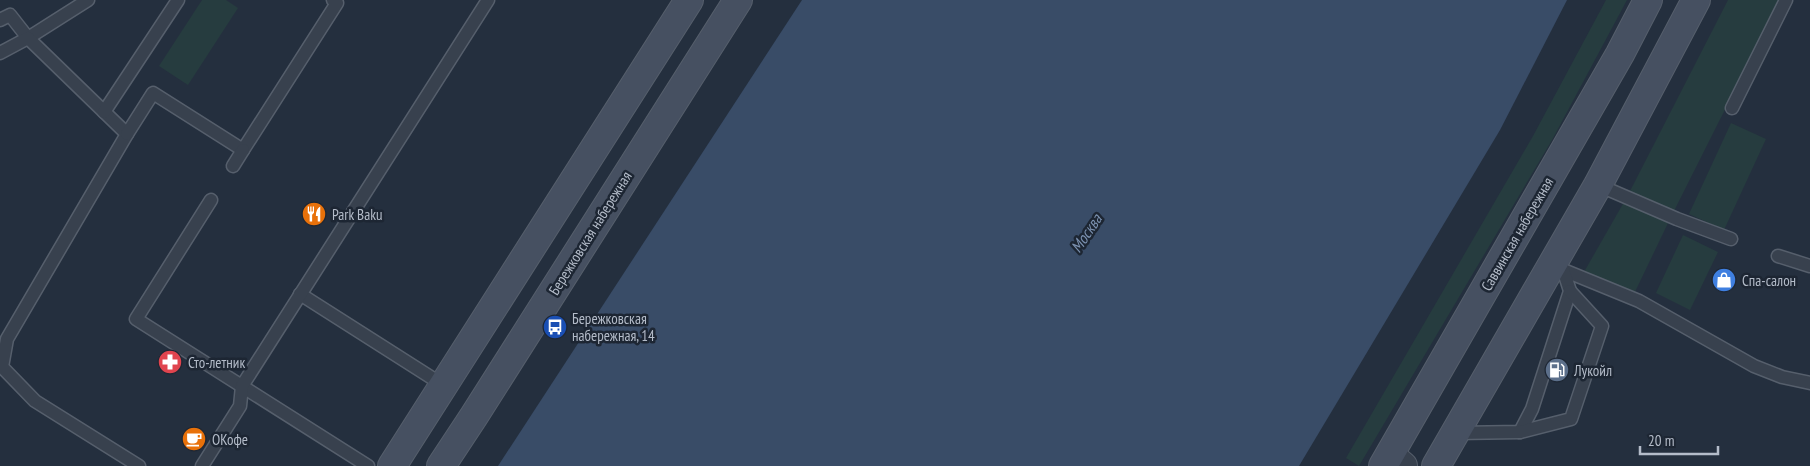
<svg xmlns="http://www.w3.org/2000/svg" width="1810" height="466" font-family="'PT Sans Narrow',sans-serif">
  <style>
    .green { fill: #263c3f }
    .water { fill: #394c67 }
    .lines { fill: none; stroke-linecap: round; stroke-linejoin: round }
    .service-casing { stroke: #565f6c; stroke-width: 15 }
    .tertiary-casing { stroke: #565f6c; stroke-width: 30 }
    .secondary-casing { stroke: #565f6c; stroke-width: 30 }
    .service { stroke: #38414e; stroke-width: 12 }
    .tertiary { stroke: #38414e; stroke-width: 28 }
    .secondary { stroke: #465061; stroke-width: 28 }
    .labels { text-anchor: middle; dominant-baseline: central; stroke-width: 5; stroke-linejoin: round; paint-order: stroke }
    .poi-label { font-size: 15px; fill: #b4bcc9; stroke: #1d2633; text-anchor: start }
    .street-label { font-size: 15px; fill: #b4bcc9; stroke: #1d2633 }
    .water-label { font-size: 16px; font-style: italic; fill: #7c92b1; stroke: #1d2633 }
  </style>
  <rect width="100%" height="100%" fill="#242f3e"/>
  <g class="green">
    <path d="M202,0H226L238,8L188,85L159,66Z"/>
    <path d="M1606,0H1627L1552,140L1359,466L1346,458L1533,136Z"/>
    <path d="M1728,0H1780L1674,211L1629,193Z"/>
    <path d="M1731,123L1766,139L1724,230L1689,214Z"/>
    <path d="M1624,202L1669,221L1634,294L1584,272Z"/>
    <path d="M1683,235L1718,252L1690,310L1656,293Z"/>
  </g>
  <path class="water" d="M802,0H1567L1500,130L1299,466H498Z"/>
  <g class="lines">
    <g class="service-casing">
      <g id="service">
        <path d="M0,20L10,15L28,38L88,0"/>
        <path d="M0,53L28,38L127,134L7,339L2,367L35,401L139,466"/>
        <path d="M1732,108L1786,0"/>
        <path d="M104,112L178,0"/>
        <path d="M127,134L153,93L243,150L337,3L333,0"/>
        <path d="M233,166L243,150"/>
        <path d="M1598,185L1677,219L1731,239"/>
        <path d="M211,200L136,319L368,466"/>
        <path d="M1778,256L1810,266"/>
        <path d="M1551,265L1639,301L1754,366L1782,377L1810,383"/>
        <path d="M300,294L443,385"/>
        <path d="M1520,432L1532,409L1570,291L1563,269"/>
        <path d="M1456,433L1520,432L1571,419L1602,326L1570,291"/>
        <path d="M202,466L240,406L242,386L488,0"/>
      </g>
    </g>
    <g class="tertiary-casing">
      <path id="tertiary" d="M1390,455L1403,466"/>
    </g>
    <g class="secondary-casing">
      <g id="secondary">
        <path d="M392,466L689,0"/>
        <path d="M441,466L474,416L738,0"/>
        <path d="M1383,466L1620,54L1648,0"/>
        <path d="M1436,466L1598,185L1696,0"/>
      </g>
    </g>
    <use href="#service" class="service"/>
    <use href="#tertiary" class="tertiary"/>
    <use href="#secondary" class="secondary"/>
  </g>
  <defs>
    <g id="restaurant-disc" transform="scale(1.25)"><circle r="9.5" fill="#e8710a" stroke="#1d2633"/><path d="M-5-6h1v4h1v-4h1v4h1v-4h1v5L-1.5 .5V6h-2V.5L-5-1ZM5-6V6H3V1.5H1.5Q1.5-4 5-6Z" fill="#fff"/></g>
    <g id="shop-disc" transform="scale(1.25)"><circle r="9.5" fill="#3f7fe0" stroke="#1d2633"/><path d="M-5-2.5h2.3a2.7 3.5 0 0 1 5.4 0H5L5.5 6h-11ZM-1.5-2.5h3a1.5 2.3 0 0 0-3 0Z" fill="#fff"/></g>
    <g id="bus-disc" transform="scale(1.25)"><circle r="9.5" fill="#1a4fb4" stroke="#1d2633"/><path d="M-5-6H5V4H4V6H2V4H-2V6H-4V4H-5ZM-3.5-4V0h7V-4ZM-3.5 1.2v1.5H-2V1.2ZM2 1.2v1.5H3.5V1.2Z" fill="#fff"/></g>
    <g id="pharmacy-disc" transform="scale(1.25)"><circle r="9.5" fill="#e0444e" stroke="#1d2633"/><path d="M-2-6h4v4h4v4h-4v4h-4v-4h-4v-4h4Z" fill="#fff"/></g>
    <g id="fuel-disc" transform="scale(1.25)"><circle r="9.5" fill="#5c6f8a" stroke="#1d2633"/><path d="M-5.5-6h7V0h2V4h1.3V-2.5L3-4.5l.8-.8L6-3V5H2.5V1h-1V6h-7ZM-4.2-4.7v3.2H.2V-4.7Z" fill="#fff"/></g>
    <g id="cafe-disc" transform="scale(1.25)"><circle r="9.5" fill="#e8710a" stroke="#1d2633"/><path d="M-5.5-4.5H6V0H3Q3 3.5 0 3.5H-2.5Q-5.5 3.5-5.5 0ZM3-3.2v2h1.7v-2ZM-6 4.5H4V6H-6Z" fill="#fff"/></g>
  </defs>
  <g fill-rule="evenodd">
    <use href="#restaurant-disc" x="314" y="214"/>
    <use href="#shop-disc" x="1724" y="280"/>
    <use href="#bus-disc" x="555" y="327"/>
    <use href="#pharmacy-disc" x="170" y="362"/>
    <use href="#fuel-disc" x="1557" y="370"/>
    <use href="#cafe-disc" x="194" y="439"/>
  </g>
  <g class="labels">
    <g class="poi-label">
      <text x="332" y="214">Park Baku</text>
      <text x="1742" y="280">Спа-салон</text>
      <text x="572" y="318">Бережковская<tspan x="572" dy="17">набережная, 14</tspan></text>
      <text x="188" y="362">Сто-летник</text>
      <text x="1574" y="370">Лукойл</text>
      <text x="212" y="439">ОКофе</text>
    </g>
    <g class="street-label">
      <text transform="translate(590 233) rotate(-58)">Бережковская набережная</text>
      <text transform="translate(1517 234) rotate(-60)">Саввинская набережная</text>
    </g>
    <g class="water-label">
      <text transform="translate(1086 233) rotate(-56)">Москва</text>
    </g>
  </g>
  <path d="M1640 446v8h78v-8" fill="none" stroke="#b4bcc9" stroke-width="2.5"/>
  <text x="1648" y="446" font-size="15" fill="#b4bcc9" stroke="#1d2633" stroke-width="4" paint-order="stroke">20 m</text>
</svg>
